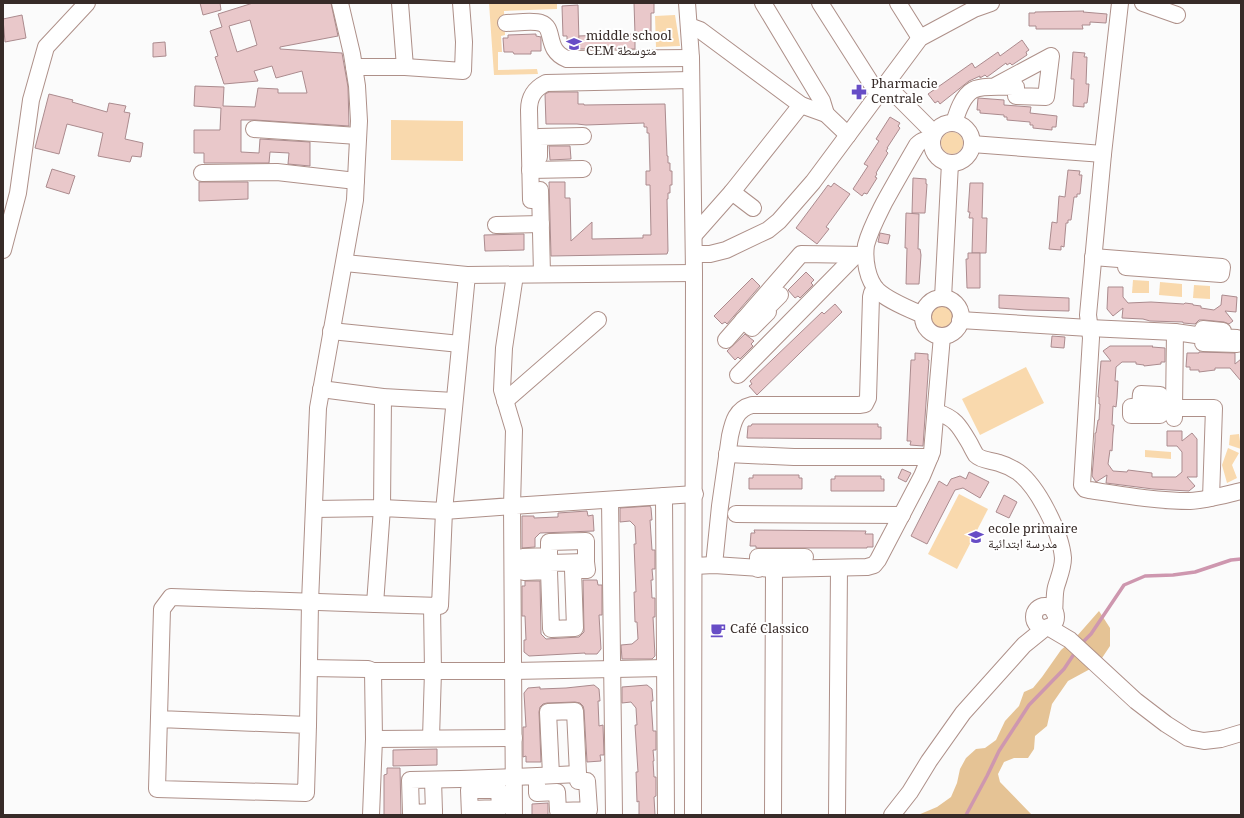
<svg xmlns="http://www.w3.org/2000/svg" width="1244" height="818" font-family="Georgia,'Noto Naskh Arabic',serif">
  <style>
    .green { fill: #f9d9ad }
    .forest { fill: #e5c395 }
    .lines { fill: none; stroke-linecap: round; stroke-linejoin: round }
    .stream { stroke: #ce97af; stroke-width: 3.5 }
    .building { fill: #e9c8ca; stroke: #ab8b8e; fill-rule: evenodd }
    .minor-casing { stroke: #ae9089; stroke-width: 18 }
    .minor { stroke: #fff; stroke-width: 16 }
    .labels { text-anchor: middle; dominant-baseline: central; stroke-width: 4; stroke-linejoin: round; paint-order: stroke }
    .poi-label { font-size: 13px; fill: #372b28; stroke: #fff; text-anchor: start }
  </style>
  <rect width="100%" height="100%" fill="#fbfbfb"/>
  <g class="green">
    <path d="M489,3H557V9L504,11L505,35L501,36L502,52H498V70L537,69L538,74L494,75Z"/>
    <path d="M675,15L680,46L656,47L655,16Z"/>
    <path d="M391,120L463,121V161L391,160Z"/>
    <circle cx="952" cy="143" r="11"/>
    <path d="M1133,280L1149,281V293H1132Z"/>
    <path d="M1160,282L1182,284V297L1159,295Z"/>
    <path d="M1194,285L1210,286V299L1193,298Z"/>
    <circle cx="942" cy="317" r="11"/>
    <path d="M1026,367L1044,403L980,435L962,399Z"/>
    <path d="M1239,434L1241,449L1229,445L1230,435Z"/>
    <path d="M1228,448L1239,453L1232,465L1237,478L1227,483L1222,465Z"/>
    <path d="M1145,450L1171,452V459L1145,457Z"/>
    <path d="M959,494L988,509L957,569L928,554Z"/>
  </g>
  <path class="forest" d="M1099,611L1110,628V646L1100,661L1092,668L1068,681L1052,704L1047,726L1035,736L1034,749L1028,758H1014L1004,762L998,774L1000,782L1032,815H918L937,807L951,797L957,783L960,769L966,758L976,749L985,748L996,740L1005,721L1019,706L1024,692L1033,688L1042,677L1061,650L1077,636Z"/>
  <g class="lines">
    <g class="stream">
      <path d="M1081,644L1091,634L1124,585L1145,576L1173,575L1195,572L1231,560L1241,559"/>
      <path d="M966,815L987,776L999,751L1029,705L1064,669L1076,651"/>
    </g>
  </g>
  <g class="building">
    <path d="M200,3H220L221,10L203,15Z"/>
    <path d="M253,3H331L338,36L280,47V49L342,53L348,87L349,126L255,120H241V152L259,153L260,139L310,142V166L288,164L289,153L270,152L269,163H204V153H194V130H220L221,108L194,106L195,86L224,87L223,106L255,107L258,88L278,89V93H307L302,71L276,78L272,66L254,71L258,81L224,84L215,57L218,56L210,31L222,27L218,14ZM250,20L257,45L237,52L229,26Z"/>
    <path d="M634,3H654V13H651V34H646V39L635,40V49H579L578,36L635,34Z"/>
    <path d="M578,5L579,42H567V36H563L562,6Z"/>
    <path d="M1084,11L1083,12L1107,14L1106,23L1090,22V25H1082L1083,29H1036V26H1029V13H1035V12Z"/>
    <path d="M22,15L26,38L5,42L3,19Z"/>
    <path d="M536,34V36L541,37V51H531V54H514L513,52H504L503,38H508V35Z"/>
    <path d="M1022,40L1029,50L1026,52L1027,55L1012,65L1010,63L1007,65L1006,63L987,77L985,75L980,78V76L969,81L940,104L938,101L935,103L928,94L972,63L975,68L998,52L1000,56Z"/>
    <path d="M165,42L166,56L153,57V43Z"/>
    <path d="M1073,52L1085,53L1084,57H1087L1086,84H1089L1088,96L1087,103H1084V107L1073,106L1074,79H1071Z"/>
    <path d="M549,92H578V104H584V105L665,104L667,156H668V163H670V171H672V185H670V193H668V199H667L668,251L667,254L551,256L549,182H565V198H570L571,241L592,222V239L643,238V235H651L650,185H646V171H650L649,133H647V127H644V123L586,125L577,124H546L545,94Z"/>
    <path d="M49,94L73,100L72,102L107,112L109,103L126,106L124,112L130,113L125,139L143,143L141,157L132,156L130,162L98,156L103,133L67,124L59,154L35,148Z"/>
    <path d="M978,98L1004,100V105L1031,107L1030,113L1057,116L1056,127H1052V130L1033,128V125H1030V122L1007,120V117H1004V115L980,113V110H977Z"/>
    <path d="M890,117L900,123L898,126L900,128L887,148H888L886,151L888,153L876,173L877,174L875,177L877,178L867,194L864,193L862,196L853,189L868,166L864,164L879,141L876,139Z"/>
    <path d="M549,146H570L571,159L550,160Z"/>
    <path d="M52,169L75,176L69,194L46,187Z"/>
    <path d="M1068,170L1080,171L1079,175H1082L1080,194H1077V197H1074L1071,220H1068V223H1066L1064,247L1061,246V250L1049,249L1052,222L1057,223L1059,196L1065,197Z"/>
    <path d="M913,178L926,179V184H927L925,213H912Z"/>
    <path d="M199,182H248V199L199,201Z"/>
    <path d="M834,183L850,194L826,227L829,229L817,244L796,228L828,185L831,187Z"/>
    <path d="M970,183H983L982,218H987L986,253H972L973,218H969L970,212H968Z"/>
    <path d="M906,213L919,214L918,249H920L921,255L919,284H906L907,248H905Z"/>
    <path d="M880,233L890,235L888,244L878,242Z"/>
    <path d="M524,234V250L485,251L484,235Z"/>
    <path d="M968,253H980V288H967L966,259H968Z"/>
    <path d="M806,272L814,280L811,283L813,285L800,298L798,296L795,298L788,290Z"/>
    <path d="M752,278L760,286L727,324L725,322L722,324L714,316Z"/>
    <path d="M1108,287H1123V297L1128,303L1151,302L1184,304L1185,303L1193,304V305L1201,306V308L1214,310L1221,305L1222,295L1237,297L1236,312L1225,311L1233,321L1229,324L1224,322L1204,320H1199L1195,324L1183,323V322L1150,321L1143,319L1122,318L1123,308L1113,316L1107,309Z"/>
    <path d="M999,295L1069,298V311L1027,310L999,308Z"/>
    <path d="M835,304L842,312L757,395L749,386L752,384L750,381L822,312L824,314Z"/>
    <path d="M745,334L754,341L751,344L753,346L740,359L738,357L735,360L727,351Z"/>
    <path d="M1052,336L1065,337L1064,348L1051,347Z"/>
    <path d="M1110,346H1153L1152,347L1165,348V362H1161V364L1144,366V365L1136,364V362H1122L1116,367L1115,381H1118L1117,398L1116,407L1113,406L1112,425H1114L1113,434L1112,451L1110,450L1108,464L1113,471L1127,472L1128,470L1152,473V477H1176L1182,472V452L1177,446H1167V431H1182V441L1192,433L1197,439V477H1187L1195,486L1189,491L1153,489L1106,483L1107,475L1096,482L1092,476L1095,441V433H1096L1098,420H1099L1100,404H1099V397H1098L1101,361H1111L1103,351Z"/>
    <path d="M1199,352L1235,353V364L1241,359V381L1230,368H1215V370L1199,372V370H1190V367H1186L1187,353H1199Z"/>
    <path d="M915,353L928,354V360H929L923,446L910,445L911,441H907L911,360H915Z"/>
    <path d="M752,424H878V427H881V439L747,438L748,426H751Z"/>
    <path d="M902,469L911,473L906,482L898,478Z"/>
    <path d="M969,472L989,482L980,498L963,488L955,490L927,544L911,536L939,481L947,486L951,479L960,476L966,479Z"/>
    <path d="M753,475H799V478H802V489H749V478H753Z"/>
    <path d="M835,476H881V479H884V491H831V479H835Z"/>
    <path d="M1004,495L1017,502L1009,518L996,512Z"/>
    <path d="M650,506L651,508L652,520H650L652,550H655V569H652L653,580H651L652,598H655V617H653L655,656L652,659H622L621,645L632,644L638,639L637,622H635L634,592H636L634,544H636L635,526L630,521L620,522V508Z"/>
    <path d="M587,511L588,516L593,515L594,531L540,533L535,538V547L522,548V516H534V518L558,517V513Z"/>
    <path d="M754,530L866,531L865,534H873V547H867V548H756V546H750L751,533H755Z"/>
    <path d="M583,580H597L598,585H602V615H599L601,649L597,654H585V653L529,656L524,652V640H526L525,616H522V586H525V581H540L541,634L546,639L579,637L584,632Z"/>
    <path d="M594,685L599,689L600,701H598L599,726L603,725L604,755H600L601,761L587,762L584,710L583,706L580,703L575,702L547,703L543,704L540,707L539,712L541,762H526V756L523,757V727H526L524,693L528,688L540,687V689L566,688Z"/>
    <path d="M647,685L652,689L653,701H651L653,731H656V750H653L654,761H653L654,777H656V796L654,797L655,815H639V801L637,802L636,772H638L635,725H637L636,708L631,702L622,703V687Z"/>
    <path d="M437,749V765L393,766V750Z"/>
    <path d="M387,768H400L401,815H384V775L387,774Z"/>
    <path d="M548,803V815H532V804Z"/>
  </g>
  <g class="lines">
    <g class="minor-casing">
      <g id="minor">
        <path d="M687,3L691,58L694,273L693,815"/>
        <path d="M763,3L822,101L826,114"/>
        <path d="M820,3L878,94"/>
        <path d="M898,3L920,38"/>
        <path d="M1120,3L1103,154L1088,315L1091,338L1082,485L1085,489L1089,490C1122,495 1156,501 1190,501C1207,500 1224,495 1241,491"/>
        <path d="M1143,3L1177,15"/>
        <path d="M506,23C515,23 533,20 541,23C556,28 544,50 567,59L691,58"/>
        <path d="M689,26L700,30L801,105L826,114L848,135"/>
        <path d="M354,67H405L400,3"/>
        <path d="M405,67L463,71L464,42L461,3"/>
        <path d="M885,84L934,133"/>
        <circle cx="952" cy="143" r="20"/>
        <path d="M954,123C957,113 962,96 973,90C982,85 1005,87 1016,87V96L1046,97L1051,56L995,86"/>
        <path d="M254,129L358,136"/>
        <path d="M972,144L1103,154"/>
        <path d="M539,157V137L583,136"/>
        <path d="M530,170L583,169"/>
        <path d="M202,173L277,172L356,181"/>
        <path d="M540,190L542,274"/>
        <path d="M732,192L753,208"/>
        <path d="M540,200H531L529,110C529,97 534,89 546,83L691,80"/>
        <path d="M496,225L541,224"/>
        <path d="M694,235L732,192L801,105"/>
        <path d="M3,250L18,193L31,100L46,47L87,3"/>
        <path d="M694,254H710L726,250L768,230L779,221L813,182L920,38L974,9L991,3"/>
        <path d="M1093,257L1222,267L1221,274L1126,267V260"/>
        <path d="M345,263L467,275"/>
        <path d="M943,298L950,163"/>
        <circle cx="942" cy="317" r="19"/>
        <path d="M923,315C909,309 889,301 878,291C867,280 864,259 866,245C870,230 877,217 884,203C895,183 906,164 917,145C922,140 925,139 932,141"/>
        <path d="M743,320L752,328L768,312L765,310L780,295"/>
        <path d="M960,320L1089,328L1175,332L1203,336L1237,338V344L1203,343V329L1223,331L1222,337"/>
        <path d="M331,331L460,344"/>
        <path d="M1175,332L1174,408H1214L1211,498"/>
        <path d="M726,340L801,254L865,255"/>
        <path d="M738,375L856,255"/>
        <path d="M321,389L383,397L454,401"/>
        <path d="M505,401L598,320"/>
        <path d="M1140,407L1141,394L1160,395V415H1131V407C1145,407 1160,407 1174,408V418"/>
        <path d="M936,412C956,418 960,427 970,444C972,448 974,452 976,455C982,461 991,460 999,463C1006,465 1012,468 1018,472C1038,487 1061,533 1063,558C1063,568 1059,577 1056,587C1054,595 1055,604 1054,612"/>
        <path d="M727,454L794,457H930"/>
        <path d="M664,496L666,815"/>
        <path d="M610,500L614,815"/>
        <path d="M314,509L382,508L383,397"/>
        <path d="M736,514L902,515"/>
        <path d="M513,564L586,562L587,570H573L575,628L551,629L549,571L524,572L523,557L549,556V542L586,541V562"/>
        <path d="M714,565L720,506L730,436C733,422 736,409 752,405H859L865,404L868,398L871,297L872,293L875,288"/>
        <path d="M694,566L714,565L774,569L867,567L874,565L878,560L922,476L932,452L942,336"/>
        <path d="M758,569V557H805"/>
        <path d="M375,604L440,606L444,511L512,506L514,430L502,390L504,348L515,275"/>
        <circle cx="1045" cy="617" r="11"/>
        <path d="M1048,627L1070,640L1136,701L1166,724L1188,738L1204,741L1221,739L1241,733"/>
        <path d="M309,668L368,669L373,671H513L665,668"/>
        <path d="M159,719L308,725L306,793L157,789L162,609L171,597L375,604L382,508L444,511L467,275L694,273"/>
        <path d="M308,725L310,602L318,408L355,200L357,159L359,121L357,86L352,54L340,3"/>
        <path d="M431,738L433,671L432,606"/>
        <path d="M374,739L514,738"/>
        <path d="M551,775L548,712L575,711L578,774"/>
        <path d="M433,780L434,812"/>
        <path d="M371,815L374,739L373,671"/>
        <path d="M434,815V812L411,813L410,780C466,779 522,777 578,774V781H587L589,810L558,811L557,792L537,793V776"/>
        <path d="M470,815L469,790H499L500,808L470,809"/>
        <path d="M514,815L512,506L695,494"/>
        <path d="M773,815L774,569"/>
        <path d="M837,815L839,568"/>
        <path d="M892,815L910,792L929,761L963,713L1024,645L1045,628"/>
      </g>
    </g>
    <use href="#minor" class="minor"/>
  </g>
  <defs>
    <g id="school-bare" transform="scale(1.2)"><path d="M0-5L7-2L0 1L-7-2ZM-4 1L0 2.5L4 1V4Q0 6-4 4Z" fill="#674dc6" stroke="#fff" stroke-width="2.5" paint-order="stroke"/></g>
    <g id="pharmacy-bare" transform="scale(1.2)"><path d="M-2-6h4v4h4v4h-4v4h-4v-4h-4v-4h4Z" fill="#674dc6" stroke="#fff" stroke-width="2.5" paint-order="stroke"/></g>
    <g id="cafe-bare" transform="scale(1.2)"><path d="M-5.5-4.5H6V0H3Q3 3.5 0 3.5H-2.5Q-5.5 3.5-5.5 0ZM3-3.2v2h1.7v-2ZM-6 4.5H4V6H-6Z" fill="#674dc6" stroke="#fff" stroke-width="2.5" paint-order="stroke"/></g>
  </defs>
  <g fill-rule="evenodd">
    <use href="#school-bare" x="574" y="44"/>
    <use href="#pharmacy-bare" x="859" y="92"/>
    <use href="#school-bare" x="976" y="537"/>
    <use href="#cafe-bare" x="718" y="630"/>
  </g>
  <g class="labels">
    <g class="poi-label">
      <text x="586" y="37">middle school<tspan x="586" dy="15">CEM متوسطة</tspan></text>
      <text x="871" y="85">Pharmacie<tspan x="871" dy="15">Centrale</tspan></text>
      <text x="988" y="530">ecole primaire<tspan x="988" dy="15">مدرسة ابتدائية</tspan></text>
      <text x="730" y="630">Café Classico</text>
    </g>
  </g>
  <rect width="1244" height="818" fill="none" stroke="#372b28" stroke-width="8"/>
</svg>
